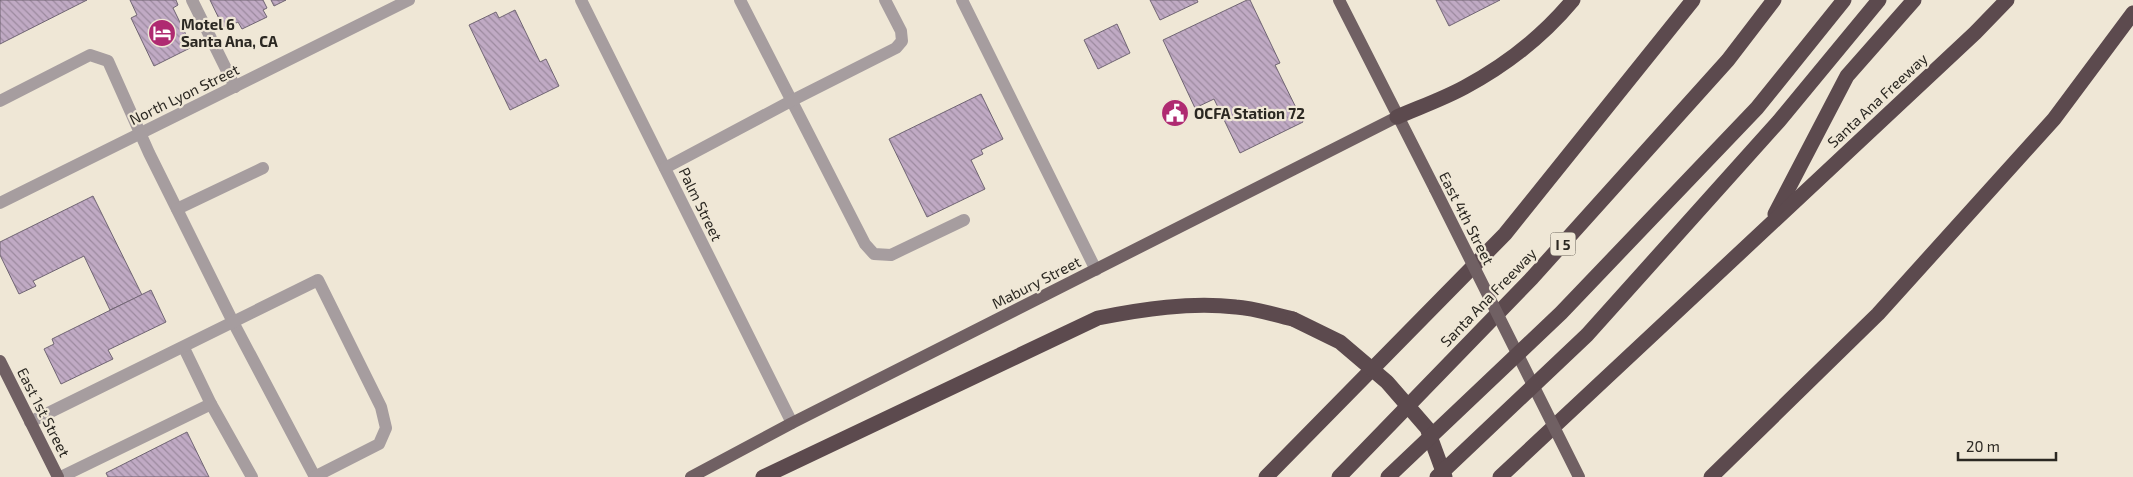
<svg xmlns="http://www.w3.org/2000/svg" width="2133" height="477" font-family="'Exo 2',sans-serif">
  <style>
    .building { fill: url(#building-back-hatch); stroke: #706573 }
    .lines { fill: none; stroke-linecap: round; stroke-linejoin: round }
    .minor { stroke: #a69d9f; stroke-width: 12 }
    .major { stroke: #706063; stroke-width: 12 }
    .highway { stroke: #5c4a4e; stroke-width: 15 }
    .major-bridge { stroke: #706063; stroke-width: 12 }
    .highway-bridge { stroke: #5c4a4e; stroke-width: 15 }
    .labels { text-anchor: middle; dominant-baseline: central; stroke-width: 4.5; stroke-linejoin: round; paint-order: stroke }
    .shield { fill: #efe7d6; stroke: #666158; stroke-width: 1 }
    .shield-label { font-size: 14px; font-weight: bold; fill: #2b2822 }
    .poi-label { font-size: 15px; font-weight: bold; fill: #2b2822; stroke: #efe7d6; text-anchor: start }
    .street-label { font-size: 15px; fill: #2b2822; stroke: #efe7d6 }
  </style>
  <defs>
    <pattern id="building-back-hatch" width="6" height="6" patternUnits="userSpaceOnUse" patternTransform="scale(1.25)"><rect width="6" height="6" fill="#c0aac4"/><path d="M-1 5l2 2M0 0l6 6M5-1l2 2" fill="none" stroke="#9c8a9f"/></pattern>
  </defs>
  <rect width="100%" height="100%" fill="#efe7d6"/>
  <g class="building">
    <path d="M0,0H87L0,44Z"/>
    <path d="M130,0H176L178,5L173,8L192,47L154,66L131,18L137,15Z"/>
    <path d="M210,0H263L267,8L263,10L267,17L242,29L238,22L224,29Z"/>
    <path d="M271,0H286L274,6Z"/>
    <path d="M1150,0H1197L1198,2L1160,20Z"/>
    <path d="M1247,0H1250L1280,63L1275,65L1303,122L1240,153L1214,99L1195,108L1163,40Z"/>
    <path d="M1436,0H1500L1449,26Z"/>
    <path d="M515,10L540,62L546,59L559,86L510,110L469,25L496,12L499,18Z"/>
    <path d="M1117,24L1130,53L1098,69L1084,40Z"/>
    <path d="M981,94L1003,139L981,150L983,154L971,160L985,189L927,217L889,139Z"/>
    <path d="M93,196L142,295L110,310L84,256L33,281L36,286L19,294L0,255V242Z"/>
    <path d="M151,290L166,322L108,350L113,359L61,384L44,349L54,344L52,339Z"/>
    <path d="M187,432L209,477H108L106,473Z"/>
  </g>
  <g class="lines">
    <g class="minor">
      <path d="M192,0L235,87"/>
      <path d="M581,0L792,423"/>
      <path d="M740,0L865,244L874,254L891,255L964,220"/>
      <path d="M962,0L1096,270"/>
      <path d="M0,101L90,55L108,61L149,153L233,322L315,477"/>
      <path d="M665,168L791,101L896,48L902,41L901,31L885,0"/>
      <path d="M0,203L409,0"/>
      <path d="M177,209L263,168"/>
      <path d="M184,348L211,404"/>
      <path d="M30,422L318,280L381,407L386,428L379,444L314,477"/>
      <path d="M61,477L211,404L252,477"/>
    </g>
    <g class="major">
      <path d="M1339,0L1435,189"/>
      <path d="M0,361L58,477"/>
      <path d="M691,477L792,423L1397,117"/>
    </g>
    <g class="highway">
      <path d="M1397,117C1420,107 1443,99 1465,87C1506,65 1543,36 1573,0"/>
      <path d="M1775,214L1847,76L1914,0"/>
      <path d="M763,477L1098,318C1143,309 1190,302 1236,307C1255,308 1274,315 1293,319"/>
      <path d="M1266,477L1505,234L1693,0"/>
      <path d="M1339,477L1532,278L1728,60L1774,0"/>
      <path d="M1500,477L1975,33L2007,0"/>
      <path d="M1711,477L1878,314L2054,119L2133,13"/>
    </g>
    <path class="major-bridge" d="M1435,189L1579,477"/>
    <g class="highway-bridge">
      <path d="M1293,319L1340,342L1387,382L1427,428L1445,477"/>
      <path d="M1388,477L1561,313L1757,108L1844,0"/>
      <path d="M1437,477L1587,335L1779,121L1879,0"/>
    </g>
  </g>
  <defs>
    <g id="hotel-disc" transform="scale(1.4375)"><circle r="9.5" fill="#af2a71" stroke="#efe7d6"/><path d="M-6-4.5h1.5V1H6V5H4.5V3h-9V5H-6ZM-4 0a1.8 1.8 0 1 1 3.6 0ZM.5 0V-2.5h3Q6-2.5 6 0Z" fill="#fff"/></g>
    <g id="civic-disc" transform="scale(1.4375)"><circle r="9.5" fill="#af2a71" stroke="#efe7d6"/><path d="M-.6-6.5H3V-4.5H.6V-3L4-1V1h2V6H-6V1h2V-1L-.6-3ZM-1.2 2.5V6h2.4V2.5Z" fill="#fff"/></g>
  </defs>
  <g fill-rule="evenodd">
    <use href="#hotel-disc" x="162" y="33"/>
    <use href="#civic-disc" x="1175" y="113"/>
  </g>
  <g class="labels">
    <rect class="shield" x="1550.5" y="232.5" width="25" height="23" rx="4"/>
    <g class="shield-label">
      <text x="1563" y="244">I 5</text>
    </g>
    <g class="poi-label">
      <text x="181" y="24">Motel 6<tspan x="181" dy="17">Santa Ana, CA</tspan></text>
      <text x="1194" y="113">OCFA Station 72</text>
    </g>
    <g class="street-label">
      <text transform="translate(184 94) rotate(-26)">North Lyon Street</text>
      <text transform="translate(1877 100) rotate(-43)">Santa Ana Freeway</text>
      <text transform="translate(701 204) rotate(64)">Palm Street</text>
      <text transform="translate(1467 218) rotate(63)">East 4th Street</text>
      <text transform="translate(1036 282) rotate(-27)">Mabury Street</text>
      <text transform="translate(1488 297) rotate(-46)">Santa Ana Freeway</text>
      <text transform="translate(44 412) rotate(63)">East 1st Street</text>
    </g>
  </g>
  <path d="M1958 452v8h98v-8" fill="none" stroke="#2b2822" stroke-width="2.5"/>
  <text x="1966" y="452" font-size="15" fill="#2b2822" stroke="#efe7d6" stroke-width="4" paint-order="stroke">20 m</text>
</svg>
